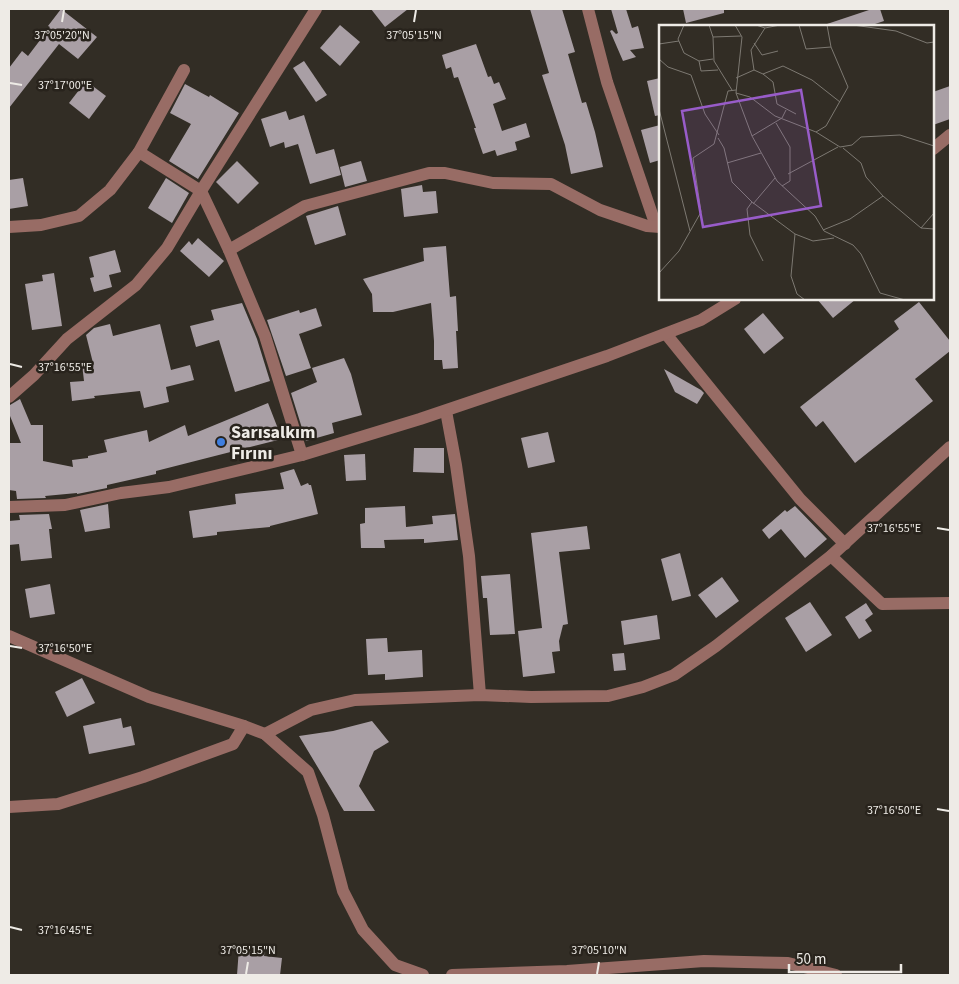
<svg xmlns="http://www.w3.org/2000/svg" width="959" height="984" font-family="'Source Sans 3',sans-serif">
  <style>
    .building { fill: #a99fa5 }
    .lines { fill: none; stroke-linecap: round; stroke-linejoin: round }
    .minor { stroke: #986c65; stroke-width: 12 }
    .ticks { fill: none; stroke: #eeebe6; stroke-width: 2 }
    .shop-dot { fill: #3f7fe0; stroke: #28231c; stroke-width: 2 }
    .labels { text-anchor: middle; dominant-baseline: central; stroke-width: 5; stroke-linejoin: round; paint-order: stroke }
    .poi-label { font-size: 18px; font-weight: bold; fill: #eeebe6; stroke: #28231c; text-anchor: start }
    .inset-road { fill: none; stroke: #7d7972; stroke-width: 1 }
    .view { fill: #985cc9; fill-opacity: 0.15; stroke: #985cc9; stroke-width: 2.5 }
    .inset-edge { fill: none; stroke: #eeebe6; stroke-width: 2.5 }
    .ticks-label { font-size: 12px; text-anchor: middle; fill: #eeebe6; stroke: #28231c; stroke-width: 5; stroke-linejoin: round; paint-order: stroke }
  </style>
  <rect width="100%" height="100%" fill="#322d25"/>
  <g class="building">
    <path d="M61,9L97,37L78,59L59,44L9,108V68L22,51L28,56L50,27L48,26Z"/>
    <path d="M371,9H408L385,27Z"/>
    <path d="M530,9H562L575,52L568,54L582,103L586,102L595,132L603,167L571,174L565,145L542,75L549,73Z"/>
    <path d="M611,9H626L632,28L638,26L644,48L630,50L636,57L623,61L610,31L612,30L616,34L618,33Z"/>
    <path d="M683,9H724V13L686,23Z"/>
    <path d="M872,9H880L884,21L869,26H827V24Z"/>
    <path d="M340,25L360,42L340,66L320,48Z"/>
    <path d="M476,44L488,77L491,76L494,84L499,82L506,99L493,104L502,131L526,123L530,137L515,142L517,150L497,156L495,150L483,154L474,128H476L458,77L454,78L451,67L446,69L442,55Z"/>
    <path d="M304,61L327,95L316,102L293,68Z"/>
    <path d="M660,78V115L655,116L647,81Z"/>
    <path d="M86,81L106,96L89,119L69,103Z"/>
    <path d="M185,84L209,97L210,95L239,113L198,179L169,161L191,124L170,113Z"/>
    <path d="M950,86V119L933,125V92Z"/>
    <path d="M286,111L289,120L304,115L316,154L334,149L341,175L310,184L298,144L285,148L284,142L270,147L261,119Z"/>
    <path d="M660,125V160L650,163L641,130Z"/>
    <path d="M237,161L259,183L238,204L216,182Z"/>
    <path d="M361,161L367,181L345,187L340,167Z"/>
    <path d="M23,178L28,206L9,209V180Z"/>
    <path d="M166,178L189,193L172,223L148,208Z"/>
    <path d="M422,185L423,192L436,191L438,213L404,217L401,189Z"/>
    <path d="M338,206L346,235L315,245L306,216Z"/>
    <path d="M198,238L224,261L209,277L180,251L189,241L192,245Z"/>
    <path d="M446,246L450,297L456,296L458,331H456L458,368L443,369L442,360H434V341L431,303L393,312H373L372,294L363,279L424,261L423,248Z"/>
    <path d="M115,250L121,272L109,275L112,287L94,292L90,278L94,277L89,257Z"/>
    <path d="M54,273L62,326L32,330L25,284L43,281L42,275Z"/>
    <path d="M817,299H856L833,318Z"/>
    <path d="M919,302L950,341V351L915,379L933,401L855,463L823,421L816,427L800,407L899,329L894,321Z"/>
    <path d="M242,303L257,339L270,381L235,392L219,340L196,347L190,326L214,320L211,310Z"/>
    <path d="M316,308L322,326L299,334L311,368L286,376L267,320L299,310L300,313Z"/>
    <path d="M763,313L784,338L764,354L744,329Z"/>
    <path d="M110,324L113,336L160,324L171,370L190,365L194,380L166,387L169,402L144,408L140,391L94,396L95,398L72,401L70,382L84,381L82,364L93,363L86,335L94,328Z"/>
    <path d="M344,358L351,374L362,415L332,423L334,433L306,441L291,393L317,382L312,368Z"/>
    <path d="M664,369L701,390L704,393L697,404L675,392Z"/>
    <path d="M20,399L31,425H43V461L73,467L72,460L88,458V456L107,452L104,440L147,430L149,442L185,425L188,436L268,403L282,439L156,471V474L107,485V488L77,494V493L45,496L46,498L17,499L16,491L9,490L10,443H21L10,416V405Z"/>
    <path d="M548,432L555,462L528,468L521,438Z"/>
    <path d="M414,448H444V473L413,472Z"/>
    <path d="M365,454L366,480L346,481L344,455Z"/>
    <path d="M294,469L301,486L308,483L309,485H311L318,514L270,526V527L217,532V535L193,538L189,511L236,504L235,494L284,489L280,473Z"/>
    <path d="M108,504L110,528L85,532L80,510Z"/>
    <path d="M405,506L406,527L433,524L432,516L455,514L458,540L424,543V539L384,540L385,548H361L360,524L365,523V508Z"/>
    <path d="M795,506L827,539L805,558L781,529L769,539L762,530L785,510L787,512Z"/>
    <path d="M49,514L52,529H49L52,558L21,561L19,544L9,545V521L20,520L19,515Z"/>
    <path d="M587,526L590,549L559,552L568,624L563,625L559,641L560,651L552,652L555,673L523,677L518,631L542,628L531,533Z"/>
    <path d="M680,553L691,596L672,601L661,559Z"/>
    <path d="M510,574L515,634L490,635L487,598H483L481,576Z"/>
    <path d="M722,577L739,601L716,618L698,595Z"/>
    <path d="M50,584L55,614L30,618L25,589Z"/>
    <path d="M810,602L832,635L806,652L785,618Z"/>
    <path d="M866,603L873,614L865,620L872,631L859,639L845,617Z"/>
    <path d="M657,615L660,639L624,645L621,621Z"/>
    <path d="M387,638L388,652L422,650L423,677L385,680V674L368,675L366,639Z"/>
    <path d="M624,653L626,670L614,671L612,654Z"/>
    <path d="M82,678L95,703L67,717L55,692Z"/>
    <path d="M121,718L123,728L131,726L135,745L89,754L83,726Z"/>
    <path d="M372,721L389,742L374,751L359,786L375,811H344L299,736L333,731Z"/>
    <path d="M239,948L265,949L264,956L282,958L280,975H237Z"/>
  </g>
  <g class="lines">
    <g class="minor">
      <path d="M588,9L607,82L656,226"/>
      <path d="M933,149L950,135"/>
      <path d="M139,152L201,191L229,250L265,336L302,455"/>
      <path d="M9,227L41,225L79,216L110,190L139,152L184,70"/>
      <path d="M229,250L305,206L429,173H445L493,183L551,184L600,210L647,226L660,227"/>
      <path d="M666,334L800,499L845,544"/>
      <path d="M9,397L34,375L67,339L136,285L167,248L201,191L316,9"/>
      <path d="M446,411L456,465L469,556L480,695"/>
      <path d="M9,507L65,505L121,493L169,487L302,455L420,419L607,356L701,320L735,299"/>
      <path d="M831,556L882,604L950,603"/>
      <path d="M9,636L149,697L244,726L265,734L308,772L323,815L343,891L363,930L395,965L423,975"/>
      <path d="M265,734L311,710L355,700L480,695L531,697L608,696L643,687L674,675L716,646L831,556L950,447"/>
      <path d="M9,807L58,804L143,777L233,744L244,726"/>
      <path d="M452,975L567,971L704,961L788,963L836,975"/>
    </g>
  </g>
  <path class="ticks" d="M62,22L64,10M414,22L416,10M10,83L22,85M10,364L22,367M937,528L949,530M10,646L22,648M937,809L949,811M10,927L22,930M246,974L248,962M597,974L599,962"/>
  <circle class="shop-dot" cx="221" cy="442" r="5"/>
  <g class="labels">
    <g class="poi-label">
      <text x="231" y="432">Sarısalkım<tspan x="231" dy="21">Fırını</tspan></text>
    </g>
  </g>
  <g transform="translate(659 25)">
    <rect width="275" height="275" fill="#322d25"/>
    <path class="inset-road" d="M25,0L19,14L25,28L40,36L54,34M50,0L54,12L55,36L73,65M76,0L83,12L77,68L93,111L118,156L156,191L165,206L194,220L202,229L221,268L246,275M97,0L106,3L121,0M140,0L147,24L172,22M194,0L237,6L268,18L275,17M54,12L82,11M95,18L103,30L119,26M0,19L20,16M0,34L9,42L32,50L46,89L60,110M40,36L42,46L59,45M95,45L92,25L106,3M104,49L124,41L153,55L181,77M77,53L95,45L104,49L114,57L118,79L137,89M77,68L91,72L116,91L157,107L181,122L193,120L202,112L241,110L275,121M0,84L31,206M117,98L131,122V156L123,161M157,107L167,101L189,62L172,22L168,0M93,111L123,93L127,85M59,113L65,123L73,157L93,177L136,209L154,216L175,213M184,123L202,138L207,152L224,171M68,138L102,128M129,149L179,122M93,177L88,184L91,210L104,236M94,179L116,153M262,203L275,188M164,205L191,194L224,171L262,203L275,204M136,209L132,251L138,269L146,275M0,248L20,226L42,187L34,133L55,119L69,66L77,65"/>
    <path class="view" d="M142,65L162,181L44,202L23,86Z"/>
    <rect width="275" height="275" class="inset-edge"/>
  </g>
  <g class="ticks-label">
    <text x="414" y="39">37°05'15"N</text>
    <text x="62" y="39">37°05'20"N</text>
    <text x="65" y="89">37°17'00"E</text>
    <text x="65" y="371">37°16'55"E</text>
    <text x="894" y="532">37°16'55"E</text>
    <text x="65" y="652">37°16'50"E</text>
    <text x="894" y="814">37°16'50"E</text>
    <text x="65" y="934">37°16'45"E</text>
    <text x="248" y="954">37°05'15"N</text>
    <text x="599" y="954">37°05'10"N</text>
  </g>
  <rect width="959" height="984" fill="none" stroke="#eeebe6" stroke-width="20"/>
  <path d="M789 964v8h112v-8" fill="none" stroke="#eeebe6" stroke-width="2.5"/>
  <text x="796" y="964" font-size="15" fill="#eeebe6" stroke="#28231c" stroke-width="4" paint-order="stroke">50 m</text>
</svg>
